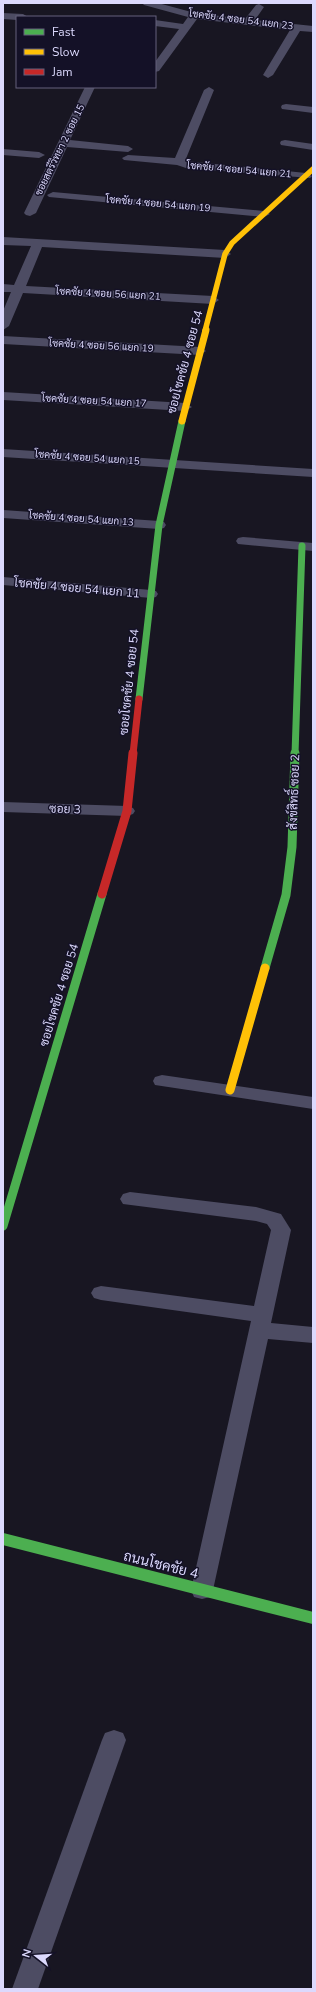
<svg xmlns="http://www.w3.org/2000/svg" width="316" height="1992" font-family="'Nunito Sans',Sarabun,sans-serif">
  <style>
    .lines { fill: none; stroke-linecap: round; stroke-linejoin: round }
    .street { fill: #4d4c63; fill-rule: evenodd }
    .fast-far2 { stroke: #4caf50; stroke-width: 7 }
    .fast-far1 { stroke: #4caf50; stroke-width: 9 }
    .fast { stroke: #4caf50; stroke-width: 12 }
    .slow-far2 { stroke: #ffc107; stroke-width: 5.5 }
    .slow-far1 { stroke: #ffc107; stroke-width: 7 }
    .slow { stroke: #ffc107; stroke-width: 9 }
    .jam-far1 { stroke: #c62828; stroke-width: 7 }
    .jam { stroke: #c62828; stroke-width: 9 }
    .labels { text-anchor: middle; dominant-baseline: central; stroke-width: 3; stroke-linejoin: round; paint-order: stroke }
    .far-street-label { font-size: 10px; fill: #dcd9fd; stroke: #141127 }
    .street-label { font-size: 12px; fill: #dcd9fd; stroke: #141127 }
    .near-street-label { font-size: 14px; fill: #dcd9fd; stroke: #141127 }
  </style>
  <rect width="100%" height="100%" fill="#181622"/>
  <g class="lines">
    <g class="street">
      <path d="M142,3H158L195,13L245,19L256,5L259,4L264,7L255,20L313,26V32L300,31L273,75L268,78L263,75L290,30L197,19L159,71L155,72V62L179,29L155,26V20L183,24L188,17L144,5Z"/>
      <path d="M3,13L23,14L28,17H17V20L3,19Z"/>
      <path d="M85,87H95L70,140L128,146L133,149L128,152L67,147L36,213L30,216L26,215L24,213Z"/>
      <path d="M209,87L214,90L185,161L306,173L312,176L310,178L186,168L177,165L124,160L122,158L128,155L175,158L204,90Z"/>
      <path d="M286,104L313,107V113L282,109L281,107L282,105Z"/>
      <path d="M285,140L313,144V150L281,145L280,143L281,141Z"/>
      <path d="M3,149L39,152L45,155L39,158L3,155Z"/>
      <path d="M53,192L264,211L270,214L264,217L49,197L47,195Z"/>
      <path d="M3,237L225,250L231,254L225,258L42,247L26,286L213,296L219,300L213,304L23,293L9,326L3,330V311L11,292H3V284L14,285L31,246L3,245Z"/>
      <path d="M3,336L200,347L206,351L200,355L3,344Z"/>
      <path d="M3,392L185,403L192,407L185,411L3,400Z"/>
      <path d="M3,449L313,469V477L3,457Z"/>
      <path d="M3,510L159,521L164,522L166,525L164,528L159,529L3,518Z"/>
      <path d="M243,537L313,543V551L238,544L236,541L238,538Z"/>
      <path d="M3,577L151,590L156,591L158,594L156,597L151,598L3,585Z"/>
      <path d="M3,802L127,806L133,808L135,811L133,814L127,816L3,812Z"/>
      <path d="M162,1075L313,1097V1109L155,1085L153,1081L155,1077Z"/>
      <path d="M130,1192L256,1207L281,1214L291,1230L271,1323L313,1327V1343L268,1339L213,1590L210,1597L202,1599L194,1597L191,1590L251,1321L101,1300L94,1298L91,1293L94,1288L101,1286L254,1306L271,1230L267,1224L256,1221L123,1204L120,1199L123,1194Z"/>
      <path d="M114,1730L123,1733L126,1740L38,1989H12L102,1740L105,1733Z"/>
    </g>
    <g class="fast-far2">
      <path d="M139,699L159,525L182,421"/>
      <path d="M295,754L302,546"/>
    </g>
    <g class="fast-far1">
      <path d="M265,968L286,895L292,847L295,753"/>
      <path d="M3,1226L102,894"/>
    </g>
    <path class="fast" d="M3,1539L313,1618"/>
    <path class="slow-far2" d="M205,331L225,254L232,243L313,169"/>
    <path class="slow-far1" d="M182,421L206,330"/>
    <path class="slow" d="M230,1090L265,968"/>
    <path class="jam-far1" d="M133,754L139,699"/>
    <path class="jam" d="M102,894L127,811L133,753"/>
  </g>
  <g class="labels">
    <g class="far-street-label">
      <text transform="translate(241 20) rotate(7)">โชคชัย 4 ซอย 54 แยก 23</text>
      <text transform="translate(60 150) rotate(-64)">ซอยสตรีวิทยา 2 ซอย 15</text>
      <text transform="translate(239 170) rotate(5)">โชคชัย 4 ซอย 54 แยก 21</text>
      <text transform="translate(158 204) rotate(5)">โชคชัย 4 ซอย 54 แยก 19</text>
      <text transform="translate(108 294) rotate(3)">โชคชัย 4 ซอย 56 แยก 21</text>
      <text transform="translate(101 346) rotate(3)">โชคชัย 4 ซอย 56 แยก 19</text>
      <text transform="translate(94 401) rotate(3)">โชคชัย 4 ซอย 54 แยก 17</text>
      <text transform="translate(87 458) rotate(4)">โชคชัย 4 ซอย 54 แยก 15</text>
      <text transform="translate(81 519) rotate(4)">โชคชัย 4 ซอย 54 แยก 13</text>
    </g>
    <g class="street-label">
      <text transform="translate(185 362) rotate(-75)">ซอยโชคชัย 4 ซอย 54</text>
      <text transform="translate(77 588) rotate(5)">โชคชัย 4 ซอย 54 แยก 11</text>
      <text transform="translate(129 682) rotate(-84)">ซอยโชคชัย 4 ซอย 54</text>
      <text transform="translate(294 792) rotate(-88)">สังข์สิทธิ์ ซอย 2</text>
      <text transform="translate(65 809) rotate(2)">ซอย 3</text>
      <text transform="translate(59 995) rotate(-73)">ซอยโชคชัย 4 ซอย 54</text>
    </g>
    <g class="near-street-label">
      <text transform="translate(161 1565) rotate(14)">ถนนโชคชัย 4</text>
    </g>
  </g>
  <rect width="316" height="1992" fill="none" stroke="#dcd9fd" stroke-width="8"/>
  <rect x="16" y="16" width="140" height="72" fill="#141127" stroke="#64617d"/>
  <rect x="24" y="29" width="20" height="6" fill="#4caf50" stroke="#64617d"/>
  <text x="52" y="36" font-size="12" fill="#dcd9fd">Fast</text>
  <rect x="24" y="49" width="20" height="6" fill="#ffc107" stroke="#64617d"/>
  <text x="52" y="56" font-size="12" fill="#dcd9fd">Slow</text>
  <rect x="24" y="69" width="20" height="6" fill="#c62828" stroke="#64617d"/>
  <text x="52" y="76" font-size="12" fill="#dcd9fd">Jam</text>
  <g transform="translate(36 1956) rotate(287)" stroke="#141127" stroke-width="3" paint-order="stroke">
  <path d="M0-3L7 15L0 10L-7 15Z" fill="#dcd9fd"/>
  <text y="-6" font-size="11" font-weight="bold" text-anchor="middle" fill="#dcd9fd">N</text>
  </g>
</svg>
